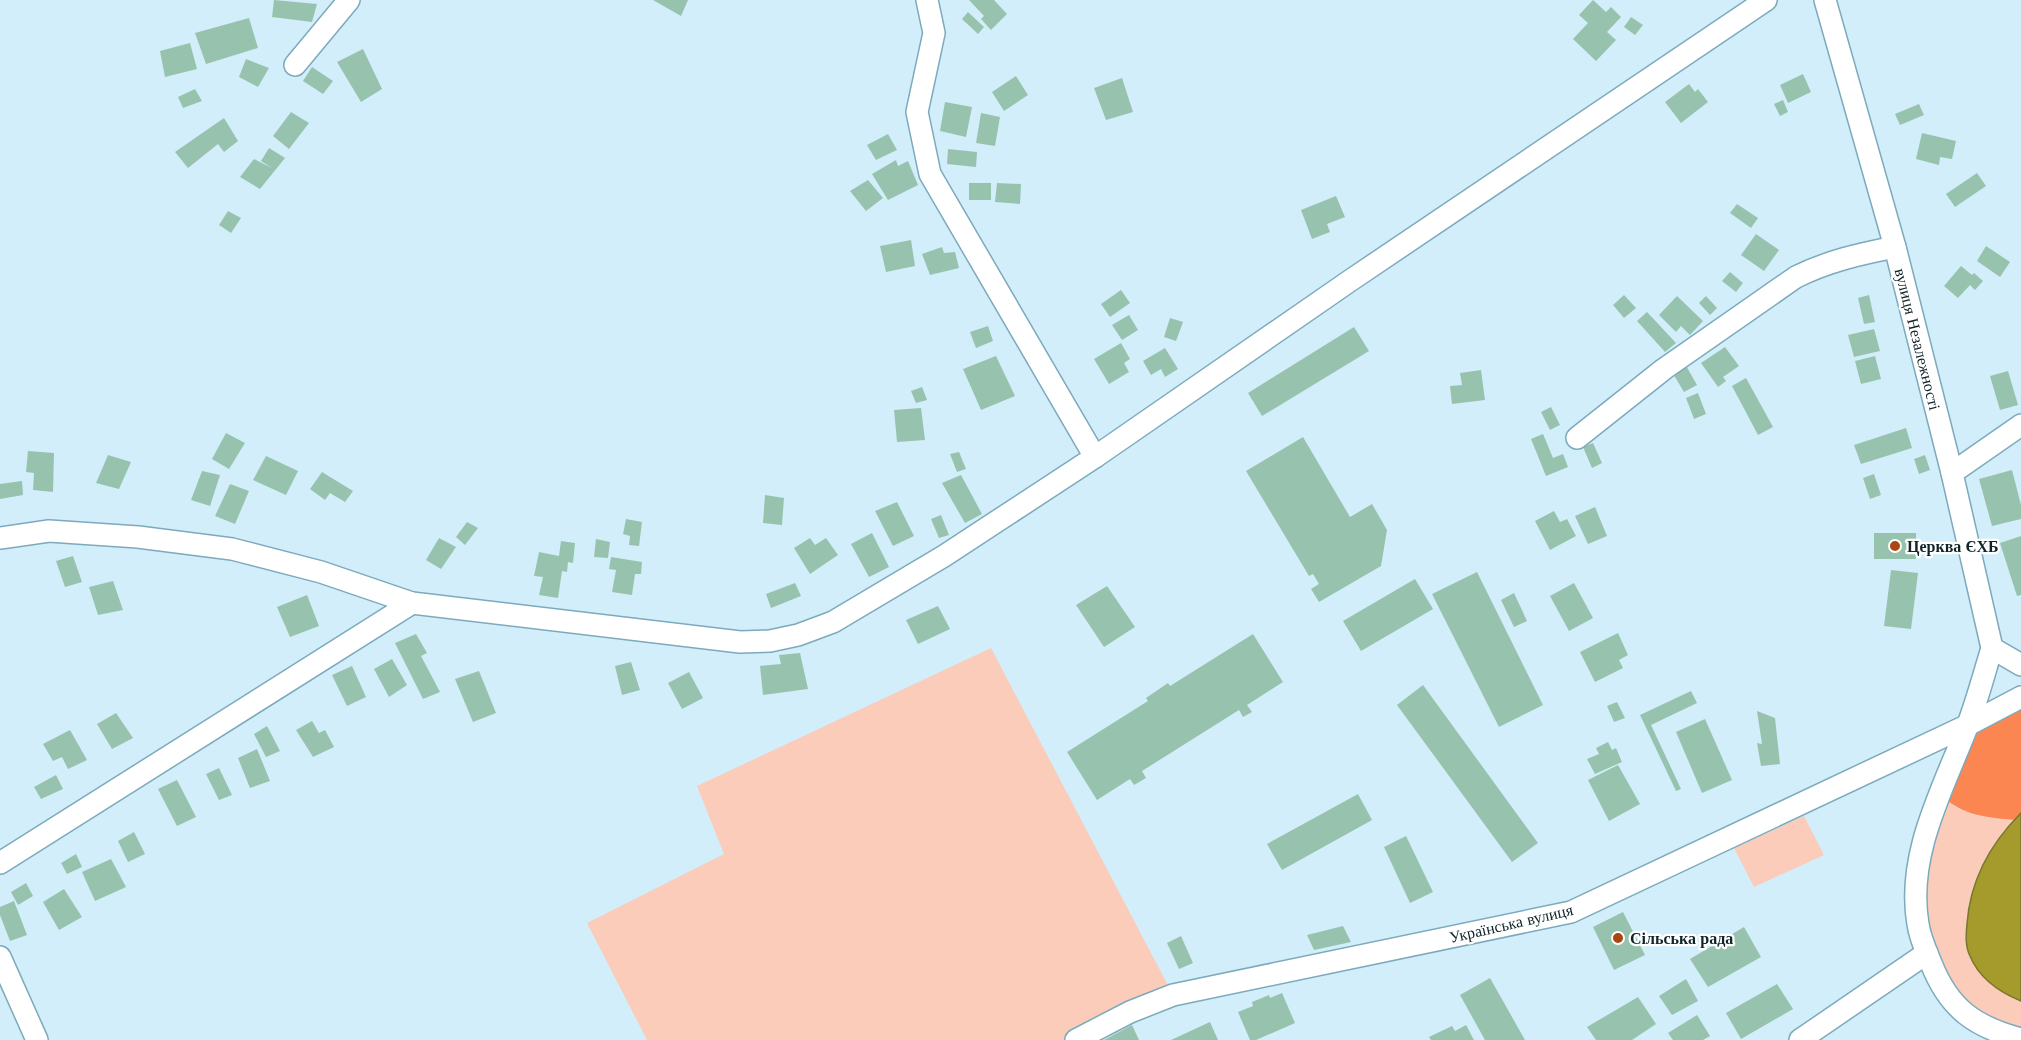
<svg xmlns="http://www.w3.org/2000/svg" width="2021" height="1040" font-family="'Libre Baskerville',serif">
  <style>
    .green { fill: #faccb9 }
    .forest { fill: #fc8651 }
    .water { fill: #a59b2c; stroke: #78772b; stroke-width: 1.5 }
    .building { fill: #97c3ae }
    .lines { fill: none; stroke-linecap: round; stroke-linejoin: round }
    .minor-casing { stroke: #7caabc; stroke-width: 24 }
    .minor { stroke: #fff; stroke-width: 21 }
    .poi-dot { fill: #aa4710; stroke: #fff; stroke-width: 2 }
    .labels { text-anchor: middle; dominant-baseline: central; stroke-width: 4.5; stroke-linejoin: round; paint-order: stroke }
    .street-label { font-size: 16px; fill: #102329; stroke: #fff }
    .poi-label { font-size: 16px; font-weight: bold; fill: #102329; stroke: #fff; text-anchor: start }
  </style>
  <rect width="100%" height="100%" fill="#d2eefa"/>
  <g class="green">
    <path d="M991,648L1173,995L1076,1040H647L587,923L724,854L697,786Z"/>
    <path d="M1940,795C1965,816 1983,817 2015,820L1990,853L1969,903L1966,937L1986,980L2012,997L2021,1001V1039L1967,1015L1918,924Z"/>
    <path d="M1804,816L1824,855L1754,887L1734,848Z"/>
  </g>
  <path class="forest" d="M2021,697V813L2015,820C1983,817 1965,816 1940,795L1968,725Z"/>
  <path class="water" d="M2021,813V1001C1999,992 1979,978 1970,956C1965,946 1966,934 1967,924C1970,881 1991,843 2021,813Z"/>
  <g class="building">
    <path d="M274,0L317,4L312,22L272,17Z"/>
    <path d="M653,0H688L681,16Z"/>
    <path d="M969,0H994L1007,14L991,30L981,19L984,16Z"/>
    <path d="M1593,0L1606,12L1611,7L1621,17L1607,32L1616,40L1596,61L1573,39L1588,23L1579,15Z"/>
    <path d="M968,12L984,27L978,34L962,19Z"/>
    <path d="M1631,17L1643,25L1635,35L1624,27Z"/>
    <path d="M249,18L258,48L206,64L195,33Z"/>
    <path d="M190,43L197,69L165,77L160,51Z"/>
    <path d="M363,49L382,89L361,102L337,62Z"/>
    <path d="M246,59L269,68L258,87L239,77Z"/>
    <path d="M312,67L333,81L323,94L303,81Z"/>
    <path d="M1803,74L1811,92L1788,103L1780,85Z"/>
    <path d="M1016,76L1028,95L1004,111L992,92Z"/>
    <path d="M1122,78L1133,112L1106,120L1094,88Z"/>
    <path d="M1689,84L1695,92L1698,89L1708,102L1681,123L1665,102Z"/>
    <path d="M195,89L202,101L183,108L178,97Z"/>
    <path d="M1783,100L1788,112L1780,116L1774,104Z"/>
    <path d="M945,102L972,107L966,137L940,131Z"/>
    <path d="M1919,104L1924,115L1900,125L1895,114Z"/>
    <path d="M291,112L309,123L289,149L273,136Z"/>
    <path d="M981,113L1000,117L995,146L976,143Z"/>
    <path d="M224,118L238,141L224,152L218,144L188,168L175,152Z"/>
    <path d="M1922,133L1956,141L1952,159L1940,157L1939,165L1916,159Z"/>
    <path d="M888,134L897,150L876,160L867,145Z"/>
    <path d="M269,148L285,158L260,189L240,177L254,159L272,168L261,161Z"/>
    <path d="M948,149L977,152L976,167L947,164Z"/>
    <path d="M896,160L898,166L908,161L918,185L888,200L872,174Z"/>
    <path d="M1977,173L1986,186L1955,207L1946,194Z"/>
    <path d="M868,180L883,198L866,211L850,191Z"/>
    <rect x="969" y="183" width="22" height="17"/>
    <path d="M997,183L1021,184L1020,204L995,202Z"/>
    <path d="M1336,196L1345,217L1327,224L1330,232L1312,239L1301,210Z"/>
    <path d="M1737,204L1758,218L1751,228L1730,213Z"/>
    <path d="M228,211L241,218L231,233L219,225Z"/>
    <path d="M1756,234L1779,250L1764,271L1741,255Z"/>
    <path d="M911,240L915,266L886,272L880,246Z"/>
    <path d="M1986,246L2010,262L2000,277L1977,261Z"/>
    <path d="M942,247L944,253L955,252L959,268L930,275L922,254Z"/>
    <path d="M1961,266L1972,275L1974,273L1983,281L1975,290L1970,285L1958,298L1944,286Z"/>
    <path d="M1730,272L1743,283L1736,292L1722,281Z"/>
    <path d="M1121,290L1130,303L1110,317L1101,304Z"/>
    <path d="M1624,295L1636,308L1624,318L1613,305Z"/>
    <path d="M1869,295L1875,322L1864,324L1858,298Z"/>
    <path d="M1677,296L1703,321L1690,335L1681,326L1676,332L1659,315Z"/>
    <path d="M1706,296L1717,308L1710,315L1699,303Z"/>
    <path d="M1647,312L1676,343L1665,352L1637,321Z"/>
    <path d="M1129,315L1138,330L1122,340L1112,325Z"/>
    <path d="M1170,318L1183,322L1176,341L1164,337Z"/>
    <path d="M988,326L993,341L976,348L970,332Z"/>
    <path d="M1354,327L1369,351L1262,416L1248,393Z"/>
    <path d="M1874,329L1880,351L1854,357L1848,335Z"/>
    <path d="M1121,343L1130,359L1124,363L1129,372L1109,384L1094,359Z"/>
    <path d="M1725,347L1739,366L1723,377L1726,381L1718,387L1701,363Z"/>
    <path d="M1165,348L1178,369L1165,377L1161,369L1151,375L1143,361Z"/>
    <path d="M996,356L1015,396L981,410L963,369Z"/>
    <path d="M1875,356L1881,379L1861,384L1855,361Z"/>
    <path d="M1685,364L1697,385L1684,392L1672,372Z"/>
    <path d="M1481,370L1485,400L1452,404L1450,386L1462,385L1460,373Z"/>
    <path d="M2008,371L2018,405L2000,410L1990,376Z"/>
    <path d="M1746,378L1773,427L1758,435L1732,386Z"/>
    <path d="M922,387L927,400L916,403L911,391Z"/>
    <path d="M1698,393L1706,414L1694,419L1686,398Z"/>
    <path d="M1551,407L1560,425L1550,430L1541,412Z"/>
    <path d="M921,408L925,440L897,442L894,410Z"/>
    <path d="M1906,428L1912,448L1861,464L1854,445Z"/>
    <path d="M226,433L245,443L229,469L212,459Z"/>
    <path d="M1543,434L1553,458L1563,454L1568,467L1546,476L1531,439Z"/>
    <path d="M1303,437L1350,517L1372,504L1387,530L1381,566L1319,602L1311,589L1319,584L1313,574L1309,576L1246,471Z"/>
    <path d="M1593,443L1602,463L1592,468L1583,447Z"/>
    <path d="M28,451L54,453L53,492L33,490L34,473L26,472Z"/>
    <path d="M959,452L966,469L957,472L950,454Z"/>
    <path d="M108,455L131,462L119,489L96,483Z"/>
    <path d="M1925,455L1930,470L1919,474L1914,459Z"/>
    <path d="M266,456L298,471L286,495L253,480Z"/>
    <path d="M2012,470L2021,505V519L1992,526L1979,479Z"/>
    <path d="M202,471L220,475L210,506L191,500Z"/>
    <path d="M322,472L353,491L345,502L330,493L325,500L310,489Z"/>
    <path d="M1874,474L1881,495L1870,499L1863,478Z"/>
    <path d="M961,475L982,514L965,523L942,483Z"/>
    <path d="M22,481L23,495L0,499V484Z"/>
    <path d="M230,484L249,491L235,524L215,516Z"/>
    <path d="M765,495L784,498L782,525L763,523Z"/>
    <path d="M897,502L914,536L893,546L875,511Z"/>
    <path d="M1595,507L1607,536L1588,544L1575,516Z"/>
    <path d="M1554,511L1560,522L1567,519L1576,536L1550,550L1535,521Z"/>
    <path d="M941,515L949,535L939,538L931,519Z"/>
    <path d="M626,519L642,522L639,546L629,545L630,536L623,534Z"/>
    <path d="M467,522L478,528L465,545L456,537Z"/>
    <path d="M872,533L889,567L869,577L851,544Z"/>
    <rect x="1874" y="533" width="42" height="26"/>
    <path d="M2021,536V595L2017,596L2000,543Z"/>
    <path d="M439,538L456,547L441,569L426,560Z"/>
    <path d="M810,538L815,545L826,538L838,555L810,574L794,548Z"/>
    <path d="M596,539L610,542L608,558L594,557Z"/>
    <path d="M561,541L575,543L573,563L568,562L567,572L562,571L558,598L539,595L543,577L534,576L539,552L559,556Z"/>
    <path d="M73,556L82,582L65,587L56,561Z"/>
    <path d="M611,557L642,562L641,574H635L632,595L612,592L616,570L609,569Z"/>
    <path d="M1891,570L1918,573L1911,629L1884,626Z"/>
    <path d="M1477,572L1543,705L1499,727L1432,594Z"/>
    <path d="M1415,579L1433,609L1361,651L1343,621Z"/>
    <path d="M113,581L123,610L98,615L89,587Z"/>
    <path d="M795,583L801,596L771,608L766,594Z"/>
    <path d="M1574,583L1593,618L1569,631L1550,596Z"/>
    <path d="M1107,586L1135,627L1104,647L1076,605Z"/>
    <path d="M1514,593L1527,621L1514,627L1501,600Z"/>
    <path d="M307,595L319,626L290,637L277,607Z"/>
    <path d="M938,606L950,629L918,644L906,620Z"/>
    <path d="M1618,633L1628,655L1619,660L1623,668L1595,682L1580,652Z"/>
    <path d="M416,634L427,653L421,656L440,692L423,699L395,643Z"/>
    <path d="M1253,634L1283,682L1247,705L1252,712L1243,717L1239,710L1142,771L1146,778L1134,785L1130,779L1097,800L1067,752L1148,701L1146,698L1168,683L1170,686Z"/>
    <path d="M800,653L808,689L763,695L760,666L781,664L779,655Z"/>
    <path d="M392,659L407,685L389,697L374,669Z"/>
    <path d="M631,662L640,690L622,695L615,666Z"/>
    <path d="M352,666L366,697L347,706L332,675Z"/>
    <path d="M479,671L496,713L473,722L455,679Z"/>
    <path d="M689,672L703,698L682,709L668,683Z"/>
    <path d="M1423,685L1538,843L1512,862L1397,705Z"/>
    <path d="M1691,691L1697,703L1651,725L1681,789L1676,791L1640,715Z"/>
    <path d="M1617,702L1625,718L1614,722L1607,706Z"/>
    <path d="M1757,711L1775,718L1780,764L1761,766L1757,743L1762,744Z"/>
    <path d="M116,713L133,738L112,749L97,724Z"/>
    <path d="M1705,719L1732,780L1702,793L1676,732Z"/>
    <path d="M312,721L319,733L325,730L334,747L313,757L296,730Z"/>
    <path d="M267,726L280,751L266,757L254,734Z"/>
    <path d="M70,730L87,760L68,769L62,757L53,761L43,744Z"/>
    <path d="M1608,742L1612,750L1616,748L1622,762L1595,774L1587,759L1599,754L1596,748Z"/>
    <path d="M257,749L270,781L250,788L238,758Z"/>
    <path d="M1618,765L1640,804L1609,821L1588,780Z"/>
    <path d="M219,768L232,795L219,800L206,774Z"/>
    <path d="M56,775L63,789L41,799L34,787Z"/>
    <path d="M177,780L196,817L177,826L158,789Z"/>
    <path d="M1358,794L1372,820L1282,870L1267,844Z"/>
    <path d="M134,832L145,854L128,862L118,841Z"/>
    <path d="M1406,836L1433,892L1410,903L1384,847Z"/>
    <path d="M76,854L82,867L67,874L61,863Z"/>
    <path d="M111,859L126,887L95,901L82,872Z"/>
    <path d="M26,883L33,896L18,905L11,892Z"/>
    <path d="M64,889L82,917L59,930L43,902Z"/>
    <path d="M14,901L27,935L10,941L0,915V907Z"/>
    <path d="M1623,912L1645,955L1614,970L1593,927Z"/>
    <path d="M1343,926L1351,942L1314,950L1307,935Z"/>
    <path d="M1744,927L1761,957L1708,987L1690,959Z"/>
    <path d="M1181,936L1193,963L1179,969L1167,943Z"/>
    <path d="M1490,978L1525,1040H1485L1460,995Z"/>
    <path d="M1686,979L1698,1001L1672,1015L1659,996Z"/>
    <path d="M1777,984L1793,1009L1741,1039L1726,1013Z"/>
    <path d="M1282,993L1295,1023L1256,1040H1250L1238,1012L1253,1006L1252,1002L1269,995L1270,998Z"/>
    <path d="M1638,997L1656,1024L1632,1040H1596L1587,1027Z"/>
    <path d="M1697,1015L1710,1036L1703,1040H1673L1668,1033Z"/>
    <path d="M1210,1022L1218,1040H1171Z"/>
    <path d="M1132,1025L1139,1040H1104Z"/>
    <path d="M1466,1025L1474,1040H1431L1429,1037L1452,1026L1455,1031Z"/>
  </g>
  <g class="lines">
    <g class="minor-casing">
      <g id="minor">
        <path d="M927,0L934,33L917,112L930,174L1095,457"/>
        <path d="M1825,0L1895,247L1952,473L1992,648L2021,665"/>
        <path d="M295,65L349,0"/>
        <path d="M1577,438L1664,369L1796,277C1828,261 1860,254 1895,247"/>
        <path d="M1952,473L2021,425"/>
        <path d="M0,538L49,531L138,537L232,549L321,572L412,603L740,642L770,641L798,635L833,622L944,556L1095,457L1351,280L1766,0"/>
        <path d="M1992,648C1984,674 1977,701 1967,727C1943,789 1906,855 1918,924C1920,938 1926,951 1931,963C1949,1009 1975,1027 2021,1039"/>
        <path d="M0,863L412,603"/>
        <path d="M0,957L37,1040"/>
        <path d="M1076,1040L1130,1012L1173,995L1571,912L1968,725L2021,697"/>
        <path d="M1800,1040L1927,953"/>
      </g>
    </g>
    <use href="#minor" class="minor"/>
  </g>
  <g class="poi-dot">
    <circle cx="1895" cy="546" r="6"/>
    <circle cx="1618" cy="938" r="6"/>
  </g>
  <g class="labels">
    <g class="street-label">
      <text transform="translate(1918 339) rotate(76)">вулиця Незалежності</text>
      <text transform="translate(1511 923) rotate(-13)">Українська вулиця</text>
    </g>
    <g class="poi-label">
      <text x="1907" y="546">Церква ЄХБ</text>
      <text x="1630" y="938">Сільська рада</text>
    </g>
  </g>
</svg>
